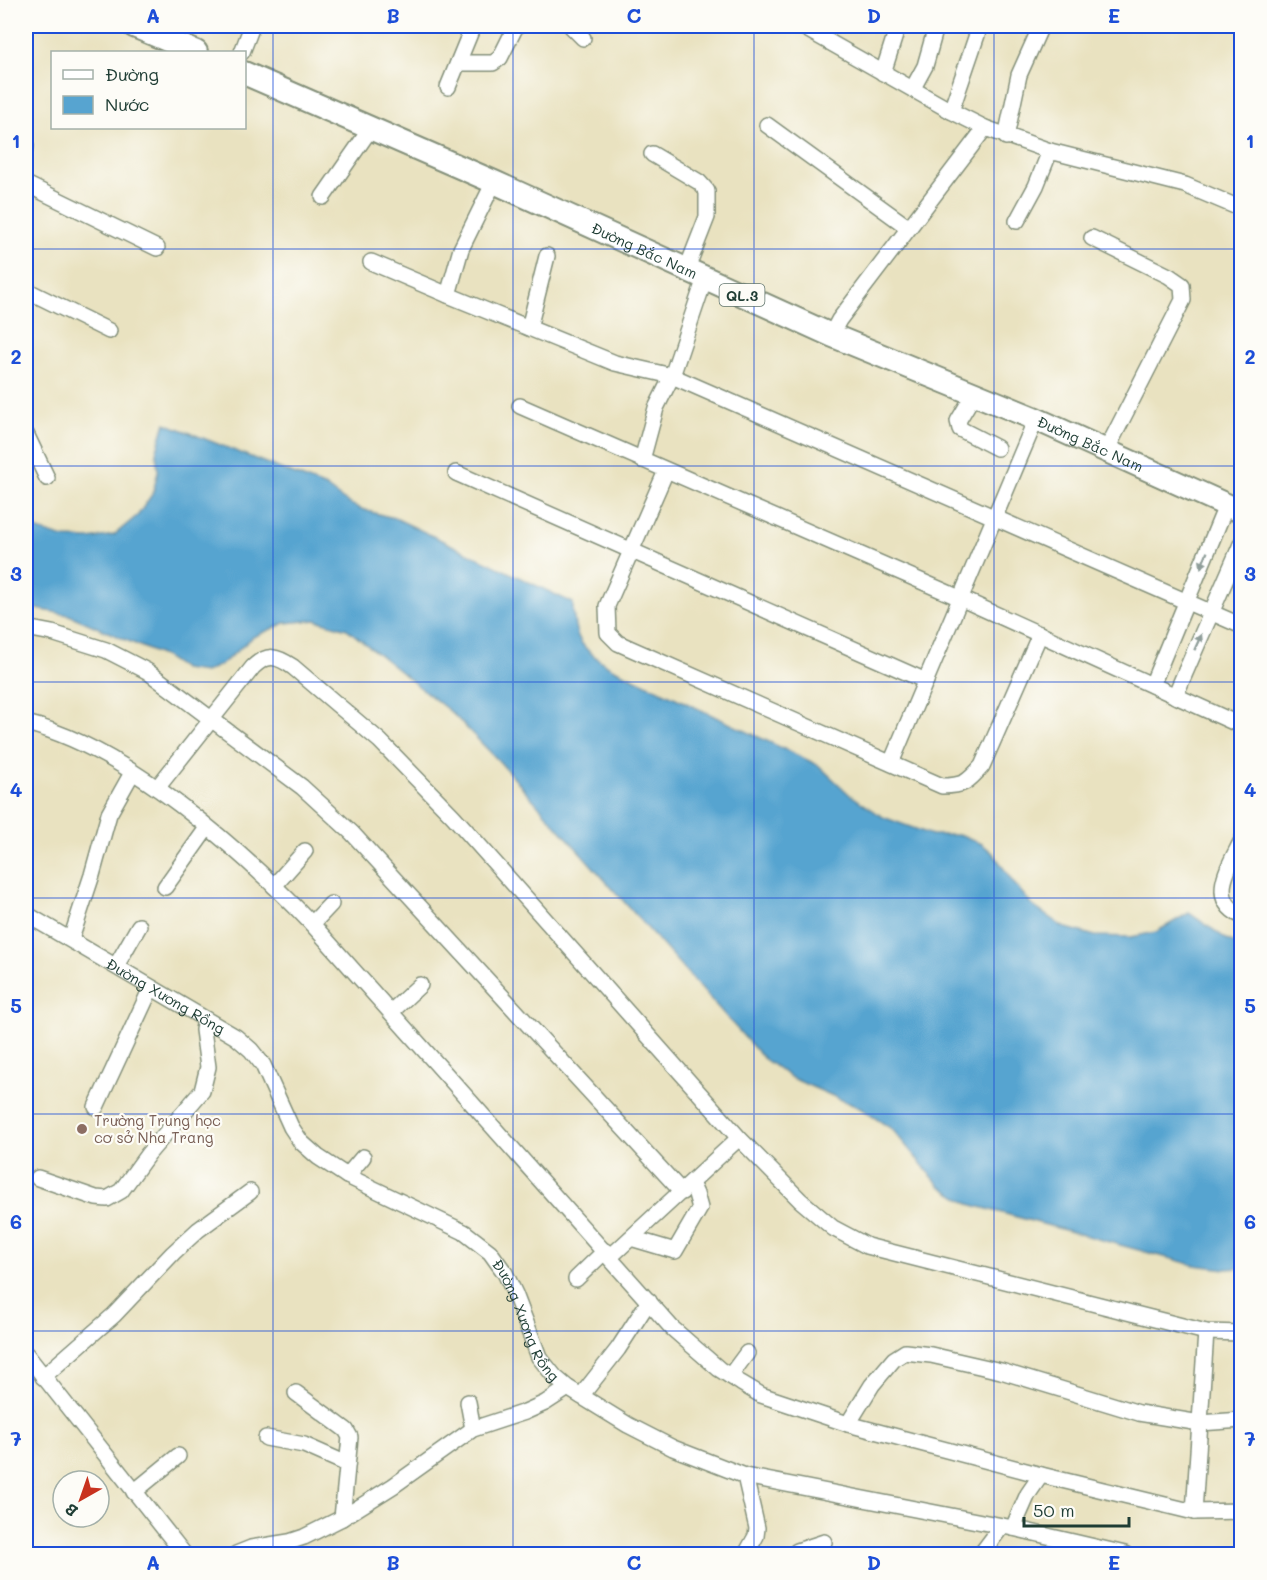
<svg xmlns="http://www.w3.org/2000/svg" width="1267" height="1580" font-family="Mali,sans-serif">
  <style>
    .water { fill: #57a4d0; stroke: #3b7082; stroke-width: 1.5 }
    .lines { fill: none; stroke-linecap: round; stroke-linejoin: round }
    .minor-casing { stroke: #84907a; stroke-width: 18 }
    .highway-casing { stroke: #84907a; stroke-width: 26 }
    .minor { stroke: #fff; stroke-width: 15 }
    .highway { stroke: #fff; stroke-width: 22 }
    .oneway { fill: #8f9e9a }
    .grid { fill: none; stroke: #1d4ed8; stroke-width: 1.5; stroke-opacity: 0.55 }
    .education-dot { fill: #8d6e63; stroke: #fdfcf7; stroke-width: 2 }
    .labels { text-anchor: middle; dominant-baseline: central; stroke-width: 4.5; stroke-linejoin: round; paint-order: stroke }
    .shield { fill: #fdfcf7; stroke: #62766e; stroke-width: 1.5 }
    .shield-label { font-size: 14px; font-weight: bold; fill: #1f3d34 }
    .street-label { font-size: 15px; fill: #1f3d34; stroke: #fdfcf7 }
    .education-label { font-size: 15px; fill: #785e54; stroke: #fdfcf7; text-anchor: start }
    .neatline { fill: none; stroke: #1d4ed8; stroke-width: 2 }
    .grid-label { font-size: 20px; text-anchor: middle; font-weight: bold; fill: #1d4ed8 }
  </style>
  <rect width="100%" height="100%" fill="#fdfcf7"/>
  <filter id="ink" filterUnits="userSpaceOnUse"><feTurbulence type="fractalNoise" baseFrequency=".0167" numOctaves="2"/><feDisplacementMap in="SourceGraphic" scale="12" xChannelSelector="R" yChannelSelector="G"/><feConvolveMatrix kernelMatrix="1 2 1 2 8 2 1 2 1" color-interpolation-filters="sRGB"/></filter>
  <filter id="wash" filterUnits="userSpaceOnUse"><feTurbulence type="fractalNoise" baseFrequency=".008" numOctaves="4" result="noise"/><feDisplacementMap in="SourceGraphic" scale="24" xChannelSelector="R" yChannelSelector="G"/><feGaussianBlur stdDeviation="1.35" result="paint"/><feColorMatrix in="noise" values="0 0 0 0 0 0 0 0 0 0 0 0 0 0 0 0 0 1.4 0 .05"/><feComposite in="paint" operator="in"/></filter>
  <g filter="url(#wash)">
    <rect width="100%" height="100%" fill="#e9e2c0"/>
    <path class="water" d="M165,423L326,487C352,508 363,511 395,518L573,603C573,638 581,649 610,667L818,765L849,794L883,817L932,835H962L982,844L994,854L1012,881L1033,906L1063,927L1095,936L1131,937L1156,932L1189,913L1228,940L1241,946V1268L1226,1269L1194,1265L969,1204L940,1186L892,1129L860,1108L792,1078L763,1058L498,760L452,713L347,629L316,620L285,623L253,637L222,664L205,672L183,669L165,657L69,615L26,607V521L38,530L64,538L89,539L114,535L138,515L153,493L158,471L156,453Z"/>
  </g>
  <g filter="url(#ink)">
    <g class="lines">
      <g class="minor-casing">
        <g id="minor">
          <path d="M571,26L583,38"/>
          <path d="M801,26L951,111L985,128L1050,151L1185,185L1242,209"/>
          <path d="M242,52L252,26"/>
          <path d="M458,63H493L500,58L516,26"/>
          <path d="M883,73L897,29"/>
          <path d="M448,87L473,26"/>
          <path d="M913,88L925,66L936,27"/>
          <path d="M951,111L980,26"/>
          <path d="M767,125L909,228"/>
          <path d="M1006,137L1019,75L1041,26"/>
          <path d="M26,146V147"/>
          <path d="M652,154L699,182L707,191V217L686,271"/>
          <path d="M26,184L157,248"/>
          <path d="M323,197L371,128"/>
          <path d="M1017,221L1036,186L1050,151"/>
          <path d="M1092,238L1169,276L1182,285L1183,300L1106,451"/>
          <path d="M371,262L448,295L615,363L672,376L1242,626"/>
          <path d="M26,290L109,331"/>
          <path d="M448,295L461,249L494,182"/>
          <path d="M529,328L547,256"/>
          <path d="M831,335L839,320L985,128"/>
          <path d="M974,394L958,421L960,429L997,448"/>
          <path d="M520,406L962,599L1242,726"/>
          <path d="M26,434L47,478"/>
          <path d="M642,460L656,408L672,376L705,278"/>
          <path d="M666,471L607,606L608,633L618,643L942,786C964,786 968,782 982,766L1040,634"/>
          <path d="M456,473L926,681"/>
          <path d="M26,628L52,633L106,650L147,671L302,787L352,833L682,1192"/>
          <path d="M1152,685L1226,506"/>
          <path d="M1175,696L1242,542"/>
          <path d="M26,723C127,748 241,850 312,924L672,1328L719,1369L741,1383L761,1395L848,1424L1041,1475L1194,1512L1242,1511"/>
          <path d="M891,763L1036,419"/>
          <path d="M157,788L253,667C268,653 277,656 293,667L380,741L453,816L739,1138L800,1200L833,1228L867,1246L1206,1332L1242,1333"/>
          <path d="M1242,840C1230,865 1206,899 1242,916"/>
          <path d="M274,886L305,851"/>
          <path d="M165,887L207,828"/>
          <path id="s1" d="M26,914L236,1037L251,1050L263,1065L291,1127L301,1142L318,1157L347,1176L464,1232L490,1252L505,1273L515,1294L539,1357L555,1377L568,1388L628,1425L673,1448L745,1476L1013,1528L1125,1554"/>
          <path d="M312,924L331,904"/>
          <path d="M71,939L92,875L109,814L132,773"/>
          <path d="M116,966L139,926"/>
          <path d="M391,1012L420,985"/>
          <path d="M96,1107L151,988"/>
          <path d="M347,1176L363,1157"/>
          <path d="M38,1178L96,1198L107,1199L121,1191L148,1154L202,1091L208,1067L203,1030L205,1019"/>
          <path d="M631,1238L675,1251L700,1208L696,1194L691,1183"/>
          <path d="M610,1257L739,1138"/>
          <path d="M576,1279L605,1251"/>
          <path d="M26,1354L184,1554"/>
          <path d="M730,1376L747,1353"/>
          <path d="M43,1377L114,1315L173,1253L198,1230L250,1192"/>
          <path d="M296,1393L346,1430L350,1437L342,1518"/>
          <path d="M581,1396L618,1349L649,1301"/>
          <path d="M468,1402L473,1429"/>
          <path d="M848,1424L872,1385L894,1359L905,1352L931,1355L1001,1371L1139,1413L1200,1423L1242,1420"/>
          <path d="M266,1438L304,1445L347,1464"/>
          <path d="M745,1476L757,1528L756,1536L746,1554"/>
          <path d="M134,1492L178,1456"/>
          <path d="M1194,1512L1206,1332"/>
          <path d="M1013,1528L1028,1494L1041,1475"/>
          <path d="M236,1554L251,1548L289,1542L304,1537L342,1518L393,1486L473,1429L525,1412L545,1403L568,1388"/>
          <path d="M794,1554L797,1551L824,1542"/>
          <path d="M981,1554L1002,1526"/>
        </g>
      </g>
      <g class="highway-casing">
        <g id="highway">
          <path d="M134,26L196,52"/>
          <path id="s2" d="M244,73L494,182L831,335L1036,419L1242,512"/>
        </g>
      </g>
      <use href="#minor" class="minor"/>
      <use href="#highway" class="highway"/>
    </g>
    <defs><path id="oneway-solid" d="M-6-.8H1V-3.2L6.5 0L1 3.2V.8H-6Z" transform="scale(1.5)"/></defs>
    <g class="oneway">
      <use href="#oneway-solid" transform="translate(1204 560) rotate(112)"/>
      <use href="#oneway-solid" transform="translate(1198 642) rotate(-66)"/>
    </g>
  </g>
  <path class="grid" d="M273,26V1554M513,26V1554M754,26V1554M994,26V1554M26,249H1242M26,466H1242M26,682H1242M26,898H1242M26,1114H1242M26,1331H1242"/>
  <circle class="education-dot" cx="82" cy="1129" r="6"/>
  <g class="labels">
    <rect class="shield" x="719.5" y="284" width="45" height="22" rx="4.5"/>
    <g class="shield-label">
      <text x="742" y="295">QL.3</text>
    </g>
    <g class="street-label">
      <text stroke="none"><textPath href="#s2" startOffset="438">Đường Bắc Nam</textPath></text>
      <text stroke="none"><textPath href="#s2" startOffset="924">Đường Bắc Nam</textPath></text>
      <text stroke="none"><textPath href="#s1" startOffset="162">Đường Xương Rồng</textPath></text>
      <text stroke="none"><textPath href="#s1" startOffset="666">Đường Xương Rồng</textPath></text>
    </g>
    <g class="education-label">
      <text x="94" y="1120">Trường Trung học<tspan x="94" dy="17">cơ sở Nha Trang</tspan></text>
    </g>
  </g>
  <rect width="1267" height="1580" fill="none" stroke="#fdfcf7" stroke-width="66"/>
  <rect x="51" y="51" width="195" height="78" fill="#fdfcf7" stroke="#a4b0a9" stroke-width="1.5"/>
  <rect x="63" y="70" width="30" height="9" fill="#ffffff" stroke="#a4b0a9" stroke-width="1.5"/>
  <text x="105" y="81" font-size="18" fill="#1f3d34">Đường</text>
  <rect x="63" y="96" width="30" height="18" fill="#57a4d0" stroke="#a4b0a9" stroke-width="1.5"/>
  <text x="105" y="111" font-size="18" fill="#1f3d34">Nước</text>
  <g transform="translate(81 1499) rotate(220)"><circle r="28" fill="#fdfcf7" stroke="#a4b0a9" stroke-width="1.5"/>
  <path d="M0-4.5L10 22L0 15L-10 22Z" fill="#c8321e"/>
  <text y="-9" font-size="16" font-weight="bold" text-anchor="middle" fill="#1f3d34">B</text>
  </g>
  <path d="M1024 1517v9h105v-9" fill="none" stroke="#1f3d34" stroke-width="3"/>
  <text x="1033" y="1517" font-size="18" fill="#1f3d34" stroke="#fdfcf7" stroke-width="4.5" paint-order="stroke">50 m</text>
  <rect x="33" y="33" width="1201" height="1514" class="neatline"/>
  <g class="grid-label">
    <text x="153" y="23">A</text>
    <text x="393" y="23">B</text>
    <text x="634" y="23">C</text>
    <text x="874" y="23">D</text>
    <text x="1114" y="23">E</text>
    <text x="16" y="148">1</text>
    <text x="1250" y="148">1</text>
    <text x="16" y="364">2</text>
    <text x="1250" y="364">2</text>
    <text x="16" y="581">3</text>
    <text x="1250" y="581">3</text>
    <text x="16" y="797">4</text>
    <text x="1250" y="797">4</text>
    <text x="16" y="1013">5</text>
    <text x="1250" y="1013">5</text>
    <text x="16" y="1229">6</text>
    <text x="1250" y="1229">6</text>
    <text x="16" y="1446">7</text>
    <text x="1250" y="1446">7</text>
    <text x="153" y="1570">A</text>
    <text x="393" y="1570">B</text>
    <text x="634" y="1570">C</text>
    <text x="874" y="1570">D</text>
    <text x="1114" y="1570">E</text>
  </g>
</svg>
